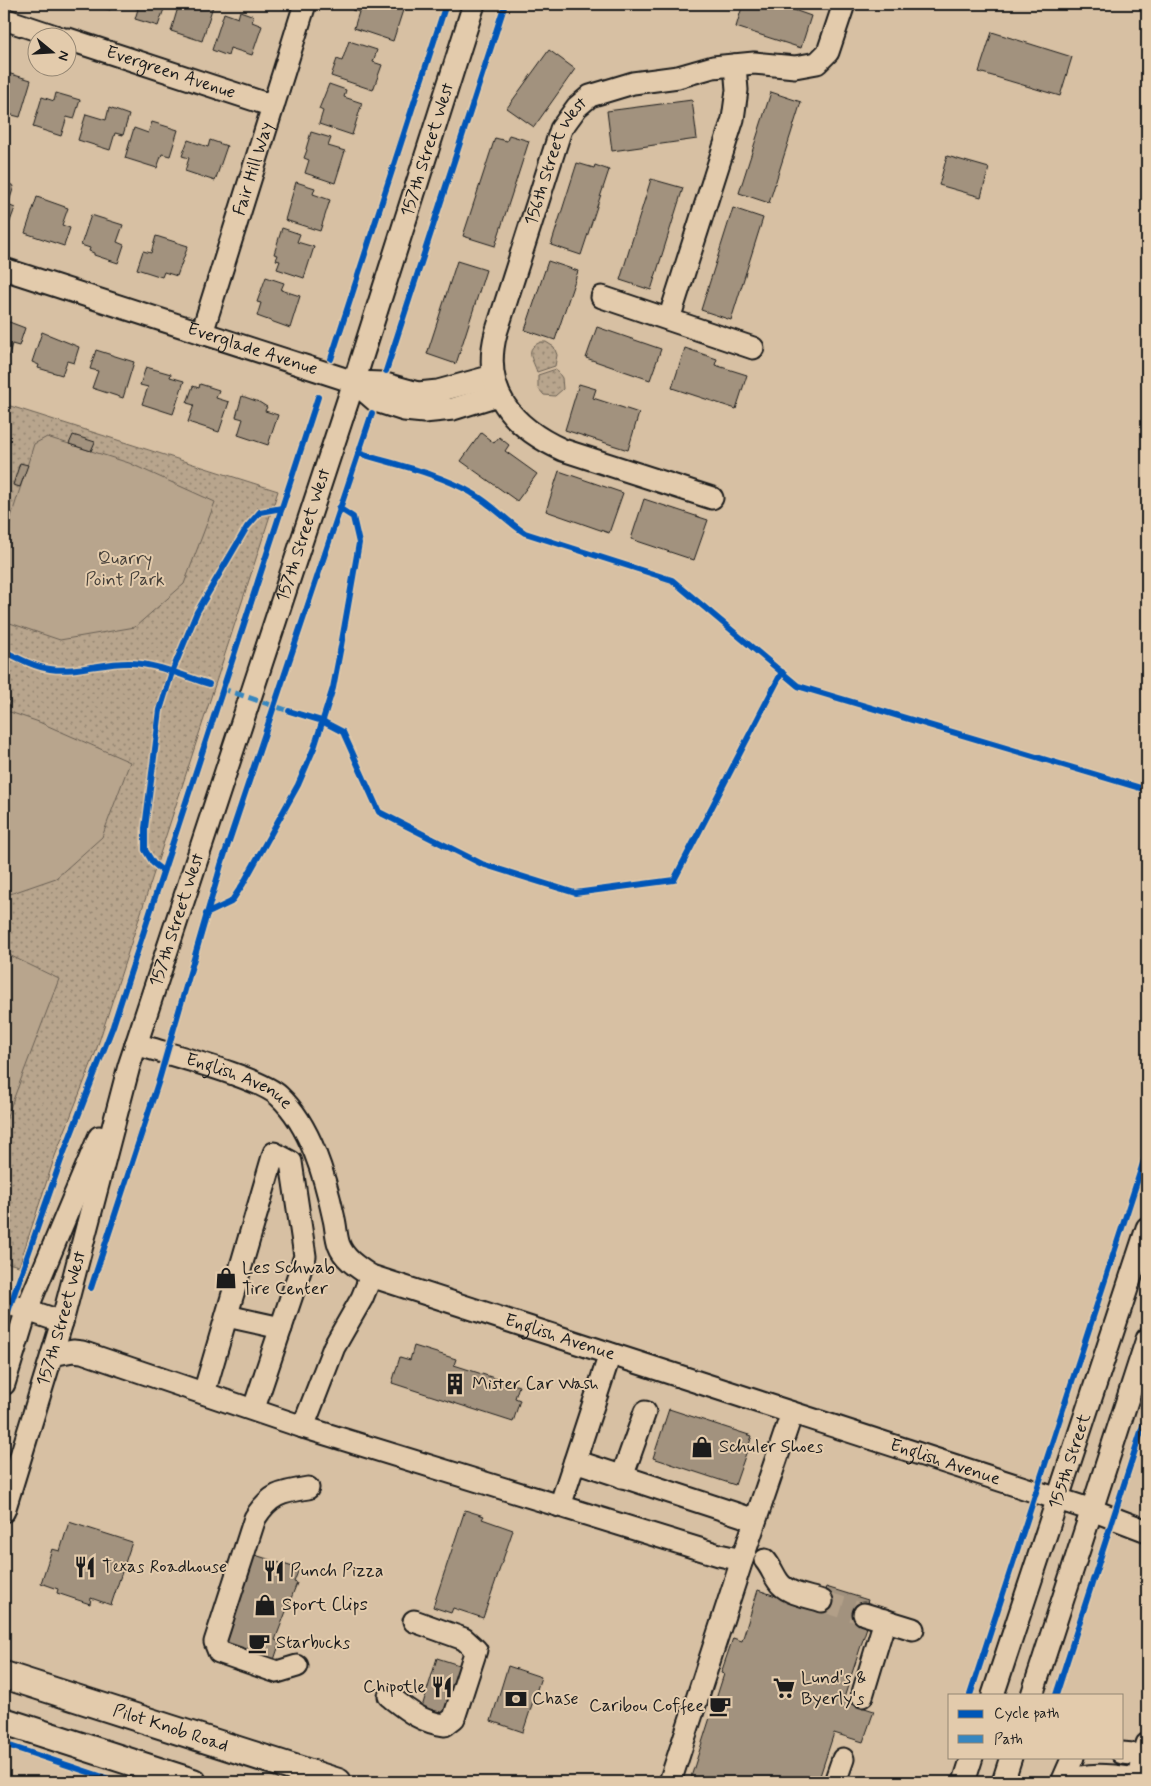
<svg xmlns="http://www.w3.org/2000/svg" width="1151" height="1786" font-family="Mynerve,sans-serif">
  <style>
    .grass { fill: url(#grass-dots); stroke: #6a6054 }
    .garden { fill: #b8a58d; stroke: #6a6054 }
    .building { fill: #a2927e; stroke: #1c1c1c }
    .lines { fill: none; stroke-linecap: round; stroke-linejoin: round }
    .minor-tunnel { stroke: #b29f88; stroke-width: 21; stroke-dasharray: 21 11; stroke-linecap: butt }
    .minor-casing { stroke: #1c1c1c; stroke-width: 25 }
    .major-casing { stroke: #1c1c1c; stroke-width: 30 }
    .minor { stroke: #e3cbac; stroke-width: 21 }
    .major { stroke: #e3cbac; stroke-width: 26 }
    .quiet { stroke: #3686bf; stroke-width: 5; stroke-dasharray: 10 5; stroke-linecap: butt }
    .cycleway-casing { stroke: #e3cbac; stroke-width: 9 }
    .cycleway { stroke: #0057b8; stroke-width: 6 }
    .labels { text-anchor: middle; dominant-baseline: central; stroke-width: 4; stroke-linejoin: round; paint-order: stroke }
    .street-label { font-size: 18px; fill: #1c1c1c; stroke: #e3cbac }
    .park-label { font-size: 18px; fill: #433e38; stroke: #e3cbac }
    .poi-label { font-size: 18px; fill: #1c1c1c; stroke: #e3cbac; text-anchor: start }
  </style>
  <defs>
    <pattern id="grass-dots" width="8" height="8" patternUnits="userSpaceOnUse" patternTransform="scale(1.25)"><rect width="8" height="8" fill="#b8a58d"/><path d="M2 2h.1M6 6h.1" fill="none" stroke="#958672" stroke-width="1.8" stroke-linecap="round"/></pattern>
  </defs>
  <rect width="100%" height="100%" fill="#d7c0a3"/>
  <filter id="ink" filterUnits="userSpaceOnUse"><feTurbulence type="fractalNoise" baseFrequency=".02" numOctaves="2"/><feDisplacementMap in="SourceGraphic" scale="10" xChannelSelector="R" yChannelSelector="G"/><feConvolveMatrix kernelMatrix="1 2 1 2 8 2 1 2 1" color-interpolation-filters="sRGB"/></filter>
  <g filter="url(#ink)">
    <g class="grass">
      <path d="M541,342H546L554,347L557,355L555,366L537,372C533,359 523,349 541,342Z"/>
      <path d="M556,369L562,378L563,389L555,396L544,395L538,388V375Z"/>
      <path d="M4,404L278,491L95,1054L55,1156L19,1266L4,1262Z"/>
    </g>
    <g class="garden">
      <path d="M47,437L129,463L215,502L184,584L135,627L60,640L4,621V552L11,517L34,444Z"/>
      <path d="M4,710L39,722L130,762L102,837L56,878L4,896Z"/>
      <path d="M5,953L59,979L4,1124V954Z"/>
    </g>
    <g class="building">
      <path d="M91,4H112L110,10Z"/>
      <path d="M124,4H159L165,6L158,26L135,19L138,9Z"/>
      <path d="M179,4H205L213,6L202,41L171,31Z"/>
      <path d="M354,4H393L404,7L393,41L354,28L359,12L352,10Z"/>
      <path d="M743,4H777L811,16L801,48L736,27Z"/>
      <path d="M240,11L254,16L252,22L262,26L252,55L230,48L228,56L212,50L224,13L238,18Z"/>
      <path d="M992,32L1072,57L1060,96L979,72Z"/>
      <path d="M349,41L377,50L373,62L382,65L373,90L331,76L337,59L342,61Z"/>
      <path d="M549,50L575,69L534,127L507,108Z"/>
      <path d="M4,72L31,80L20,117L4,113Z"/>
      <path d="M329,84L346,90L344,97L362,103L352,135L319,124L323,111L319,109Z"/>
      <path d="M771,92L801,102L769,203L739,193Z"/>
      <path d="M56,93L80,100L74,119L67,117L61,136L33,127L42,97L54,101Z"/>
      <path d="M692,100L697,139L612,151L607,111Z"/>
      <path d="M109,108L129,115L123,135L115,133L110,150L78,140L86,114L106,120Z"/>
      <path d="M152,122L178,130L170,156L162,154L157,168L125,158L134,128L148,133Z"/>
      <path d="M311,132L331,138L328,146L345,151L335,183L305,173L309,160L304,158L307,150L306,149Z"/>
      <path d="M509,135L529,141L495,246L463,236L495,138L507,141Z"/>
      <path d="M188,140L208,147L210,140L227,146L215,181L185,171L189,158L182,156Z"/>
      <path d="M947,156L989,168L981,197L939,185Z"/>
      <path d="M577,163L594,168L595,165L609,170L581,255L551,245Z"/>
      <path d="M651,179L683,188L651,290L620,280Z"/>
      <path d="M4,182L14,186L8,205L15,208L9,224L4,222Z"/>
      <path d="M296,182L315,188L313,194L330,200L320,231L285,220Z"/>
      <path d="M37,197L68,208L62,225L70,228L64,246L25,233Z"/>
      <path d="M733,208L763,218L731,320L701,310Z"/>
      <path d="M91,215L123,225L117,242L124,245L118,263L94,255V253L89,251L90,248L81,245Z"/>
      <path d="M282,228L300,234L297,242L314,247L304,278L277,269L280,261L276,260L278,255L274,254Z"/>
      <path d="M156,236L188,246L177,276L164,272L162,277L137,269L143,251L151,253Z"/>
      <path d="M457,261L486,270L456,364L427,354Z"/>
      <path d="M548,261L578,271L555,340L525,330Z"/>
      <path d="M266,277L284,283L281,290L300,296L290,328L257,316L261,303L257,302Z"/>
      <path d="M4,320L25,328L19,346L12,344L7,361L4,360Z"/>
      <path d="M597,327L661,349L650,380L586,358Z"/>
      <path d="M42,332L79,347L74,363L67,361L62,375L38,368L39,365L32,362Z"/>
      <path d="M685,348L717,359L715,365L747,375L736,409L672,388Z"/>
      <path d="M96,350L134,362L123,398L92,388L98,371L90,369Z"/>
      <path d="M146,367L171,374L170,377L184,381L173,414L142,404L148,387L140,385Z"/>
      <path d="M200,384L219,390L216,398L229,402L219,432L188,422L194,405L187,403L193,386L199,388Z"/>
      <path d="M579,384L596,389L593,398L639,413L628,450L565,430Z"/>
      <path d="M242,396L259,402L267,407L265,411L278,415L268,445L238,435L243,419L236,417Z"/>
      <path d="M481,433L494,443L499,437L509,445L505,451L537,474L517,501L461,461Z"/>
      <path d="M73,435L95,442L91,451L69,444Z"/>
      <path d="M20,463L28,465L20,487L13,485Z"/>
      <path d="M559,471L623,493L609,533L546,511Z"/>
      <path d="M644,499L708,520L694,560L631,539Z"/>
      <path d="M4,699L10,701L7,711L4,710Z"/>
      <path d="M414,1346L456,1359L454,1365L519,1386L515,1398L520,1400L513,1422L392,1383L400,1357L410,1360Z"/>
      <path d="M669,1409L752,1436L735,1485L653,1458Z"/>
      <path d="M465,1510L484,1516L482,1519L513,1530L483,1618L453,1608L451,1613L433,1607Z"/>
      <path d="M69,1522L132,1542L111,1605L91,1598L90,1604L57,1593L58,1589L41,1583L52,1549L60,1551Z"/>
      <path d="M255,1555L299,1569L294,1582L297,1583L275,1640L280,1642L272,1666L226,1645Z"/>
      <path d="M826,1587L868,1600L861,1622L868,1624L843,1701L874,1711L863,1742L834,1733L818,1782H708L691,1777L724,1674L721,1673L733,1638L742,1641L758,1590L818,1610Z"/>
      <path d="M437,1658L462,1666L447,1715L422,1707Z"/>
      <path d="M508,1666L541,1677L523,1732L491,1721Z"/>
    </g>
    <g class="lines">
      <path class="minor-tunnel" d="M822,1601L864,1614"/>
      <g class="minor-casing">
        <g id="minor">
          <path d="M4,19L61,38"/>
          <path id="s1" d="M68,39L273,106"/>
          <path id="s2" d="M4,269L354,382L376,401L404,410L424,412L453,409L498,395"/>
          <path d="M602,297L753,348"/>
          <path d="M669,319L733,119L737,90L735,65"/>
          <path id="s3" d="M202,333L305,4"/>
          <path d="M354,382L382,383L418,393L438,391L493,376"/>
          <path id="s4" d="M712,498L563,450C512,427 481,391 496,333L561,129L577,107L590,96L633,83L678,77L713,67L754,63L795,67L817,63L828,52L844,4"/>
          <path id="s5" d="M136,1044C167,1054 259,1077 279,1096C311,1126 325,1177 334,1219C336,1227 336,1237 339,1245C344,1259 359,1268 371,1276L1092,1510L1147,1531"/>
          <path d="M4,1302L62,1322"/>
          <path d="M227,1316L281,1328"/>
          <path d="M52,1355L73,1351L82,1352L303,1427L560,1506L610,1354"/>
          <path d="M4,1384L27,1309L99,1137"/>
          <path d="M204,1393L274,1153L291,1162L305,1256L254,1408"/>
          <path d="M303,1427L334,1347L362,1298L371,1276"/>
          <path d="M575,1461L755,1520"/>
          <path d="M622,1477L645,1412"/>
          <path d="M560,1506L719,1555L742,1560L792,1413"/>
          <path id="s6" d="M4,1511L62,1322L129,1066L354,382L474,4"/>
          <path d="M765,1560C771,1567 773,1574 778,1581C786,1594 808,1596 822,1601"/>
          <path d="M864,1614L913,1629"/>
          <path d="M297,1666L277,1672L219,1652L215,1642L255,1518C270,1494 281,1492 308,1488"/>
          <path id="s7" d="M993,1695L1147,1228"/>
          <path d="M1032,1695L1147,1339"/>
          <path d="M389,1696C407,1710 421,1722 445,1725L454,1718L476,1650L464,1639L414,1621"/>
          <path d="M862,1696L885,1620"/>
          <path d="M1122,1753L1144,1755"/>
          <path d="M670,1782L742,1560"/>
          <path d="M835,1782L843,1759"/>
          <path d="M964,1782L972,1757"/>
          <path d="M1003,1782L1011,1757"/>
          <path d="M1062,1782C1091,1772 1109,1775 1138,1779"/>
          <path d="M1062,1782L1073,1757"/>
          <path d="M1138,1782L1147,1744"/>
        </g>
      </g>
      <g class="major-casing">
        <g id="major">
          <path id="s8" d="M4,1675L338,1782"/>
          <path d="M4,1721L193,1782"/>
        </g>
      </g>
      <use href="#minor" class="minor"/>
      <use href="#major" class="major"/>
      <path class="quiet" d="M220,688L289,711"/>
      <g class="cycleway-casing">
        <g id="cycleway">
          <path d="M331,359L446,4"/>
          <path d="M386,371L505,4"/>
          <path d="M358,453C396,465 438,473 472,493C492,504 506,521 525,533L672,580L798,686L1147,790"/>
          <path d="M4,651C18,658 34,667 50,669C77,673 104,662 131,663C157,664 184,676 209,684"/>
          <path d="M289,711L322,721L343,732L379,812L482,864L575,893L674,880L782,672"/>
          <path d="M163,871L153,863L145,850V828L160,710L172,672L197,612L247,527L260,512L282,508"/>
          <path d="M206,914L231,902L243,884L298,785L314,748L333,688L341,646L359,543L353,517L339,508"/>
          <path d="M91,1288L159,1080L221,865L372,413"/>
          <path d="M4,1323L61,1160L113,1026L318,397"/>
          <path d="M970,1695L1147,1151"/>
          <path d="M1056,1695L1147,1413"/>
          <path d="M4,1744L118,1782"/>
        </g>
      </g>
      <use href="#cycleway" class="cycleway"/>
    </g>
  </g>
  <defs>
    <g id="shop-bare" transform="scale(1.725)"><path d="M-5-2.5h2.3a2.7 3.5 0 0 1 5.4 0H5L5.5 6h-11ZM-1.5-2.5h3a1.5 2.3 0 0 0-3 0Z" fill="#1c1c1c" stroke="#e3cbac" stroke-width="2.5" paint-order="stroke"/></g>
    <g id="building-bare" transform="scale(1.725)"><path d="M-4-6H4V6H1V3H-1V6H-4ZM-2.5-4.3h1.7v1.8h-1.7ZM.8-4.3h1.7v1.8H.8ZM-2.5-1h1.7V.8h-1.7ZM.8-1h1.7V.8H.8Z" fill="#1c1c1c" stroke="#e3cbac" stroke-width="2.5" paint-order="stroke"/></g>
    <g id="restaurant-bare" transform="scale(1.725)"><path d="M-5-6h1v4h1v-4h1v4h1v-4h1v5L-1.5 .5V6h-2V.5L-5-1ZM5-6V6H3V1.5H1.5Q1.5-4 5-6Z" fill="#1c1c1c" stroke="#e3cbac" stroke-width="2.5" paint-order="stroke"/></g>
    <g id="cafe-bare" transform="scale(1.725)"><path d="M-5.5-4.5H6V0H3Q3 3.5 0 3.5H-2.5Q-5.5 3.5-5.5 0ZM3-3.2v2h1.7v-2ZM-6 4.5H4V6H-6Z" fill="#1c1c1c" stroke="#e3cbac" stroke-width="2.5" paint-order="stroke"/></g>
    <g id="supermarket-bare" transform="scale(1.725)"><path d="M-6-5.5h2.5l.6 2H6L4.5 2H-2.5L-4.4-4H-6ZM-1.5 3.2a1.3 1.3 0 1 0 .1 0ZM3 3.2a1.3 1.3 0 1 0 .1 0Z" fill="#1c1c1c" stroke="#e3cbac" stroke-width="2.5" paint-order="stroke"/></g>
    <g id="bank-bare" transform="scale(1.725)"><path d="M-6-4H6V4H-6ZM0-2.3a2.3 2.3 0 1 0 0 4.6a2.3 2.3 0 1 0 0-4.6Z" fill="#1c1c1c" stroke="#e3cbac" stroke-width="2.5" paint-order="stroke"/></g>
  </defs>
  <g fill-rule="evenodd">
    <use href="#shop-bare" x="226" y="1278"/>
    <use href="#building-bare" x="455" y="1384"/>
    <use href="#shop-bare" x="702" y="1447"/>
    <use href="#restaurant-bare" x="85" y="1567"/>
    <use href="#restaurant-bare" x="274" y="1571"/>
    <use href="#shop-bare" x="265" y="1605"/>
    <use href="#cafe-bare" x="259" y="1643"/>
    <use href="#restaurant-bare" x="442" y="1687"/>
    <use href="#supermarket-bare" x="784" y="1688"/>
    <use href="#bank-bare" x="516" y="1699"/>
    <use href="#cafe-bare" x="720" y="1706"/>
  </g>
  <g class="labels">
    <g class="street-label">
      <text stroke="none"><textPath href="#s1" startOffset="108">Evergreen Avenue</textPath></text>
      <text stroke="none"><textPath href="#s6" startOffset="1426">157th Street West</textPath></text>
      <text stroke="none"><textPath href="#s4" startOffset="488">156th Street West</textPath></text>
      <text stroke="none"><textPath href="#s3" startOffset="172">Fair Hill Way</textPath></text>
      <text stroke="none"><textPath href="#s2" startOffset="261">Everglade Avenue</textPath></text>
      <text stroke="none"><textPath href="#s6" startOffset="1021">157th Street West</textPath></text>
      <text stroke="none"><textPath href="#s6" startOffset="616">157th Street West</textPath></text>
      <text stroke="none"><textPath href="#s5" startOffset="110">English Avenue</textPath></text>
      <text stroke="none"><textPath href="#s6" startOffset="201">157th Street West</textPath></text>
      <text stroke="none"><textPath href="#s5" startOffset="560">English Avenue</textPath></text>
      <text stroke="none"><textPath href="#s7" startOffset="246">155th Street</textPath></text>
      <text stroke="none"><textPath href="#s5" startOffset="965">English Avenue</textPath></text>
      <text stroke="none"><textPath href="#s8" startOffset="175">Pilot Knob Road</textPath></text>
    </g>
    <g class="park-label">
      <text x="125" y="559">Quarry<tspan x="125" dy="21">Point Park</tspan></text>
    </g>
    <g class="poi-label">
      <text x="242" y="1268">Les Schwab<tspan x="242" dy="21">Tire Center</tspan></text>
      <text x="472" y="1384">Mister Car Wash</text>
      <text x="719" y="1447">Schuler Shoes</text>
      <text x="102" y="1567">Texas Roadhouse</text>
      <text x="290" y="1571">Punch Pizza</text>
      <text x="282" y="1605">Sport Clips</text>
      <text x="276" y="1643">Starbucks</text>
      <text x="801" y="1678">Lund's &amp;<tspan x="801" dy="21">Byerly's</tspan></text>
      <text x="426" y="1687" text-anchor="end">Chipotle</text>
      <text x="532" y="1699">Chase</text>
      <text x="704" y="1706" text-anchor="end">Caribou Coffee</text>
    </g>
  </g>
  <rect width="1151" height="1786" fill="none" stroke="#e3cbac" stroke-width="20"/>
  <rect x="10" y="10" width="1131" height="1766" fill="none" stroke="#1c1c1c" stroke-width="2" filter="url(#ink)"/>
  <rect x="948" y="1694" width="175" height="65" fill="#e3cbac" stroke="#938572"/>
  <rect x="958" y="1710" width="25" height="8" fill="#0057b8" stroke="#938572"/>
  <text x="994" y="1718" font-size="15" fill="#1c1c1c">Cycle path</text>
  <rect x="958" y="1735" width="25" height="8" fill="#3686bf" stroke="#938572"/>
  <text x="994" y="1744" font-size="15" fill="#1c1c1c">Path</text>
  <g transform="translate(52 52) rotate(108)"><circle r="24" fill="#e3cbac" stroke="#938572"/>
  <path d="M0-4L9 19L0 12L-9 19Z" fill="#1c1c1c"/>
  <text y="-8" font-size="14" font-weight="bold" text-anchor="middle" fill="#1c1c1c">N</text>
  </g>
</svg>
